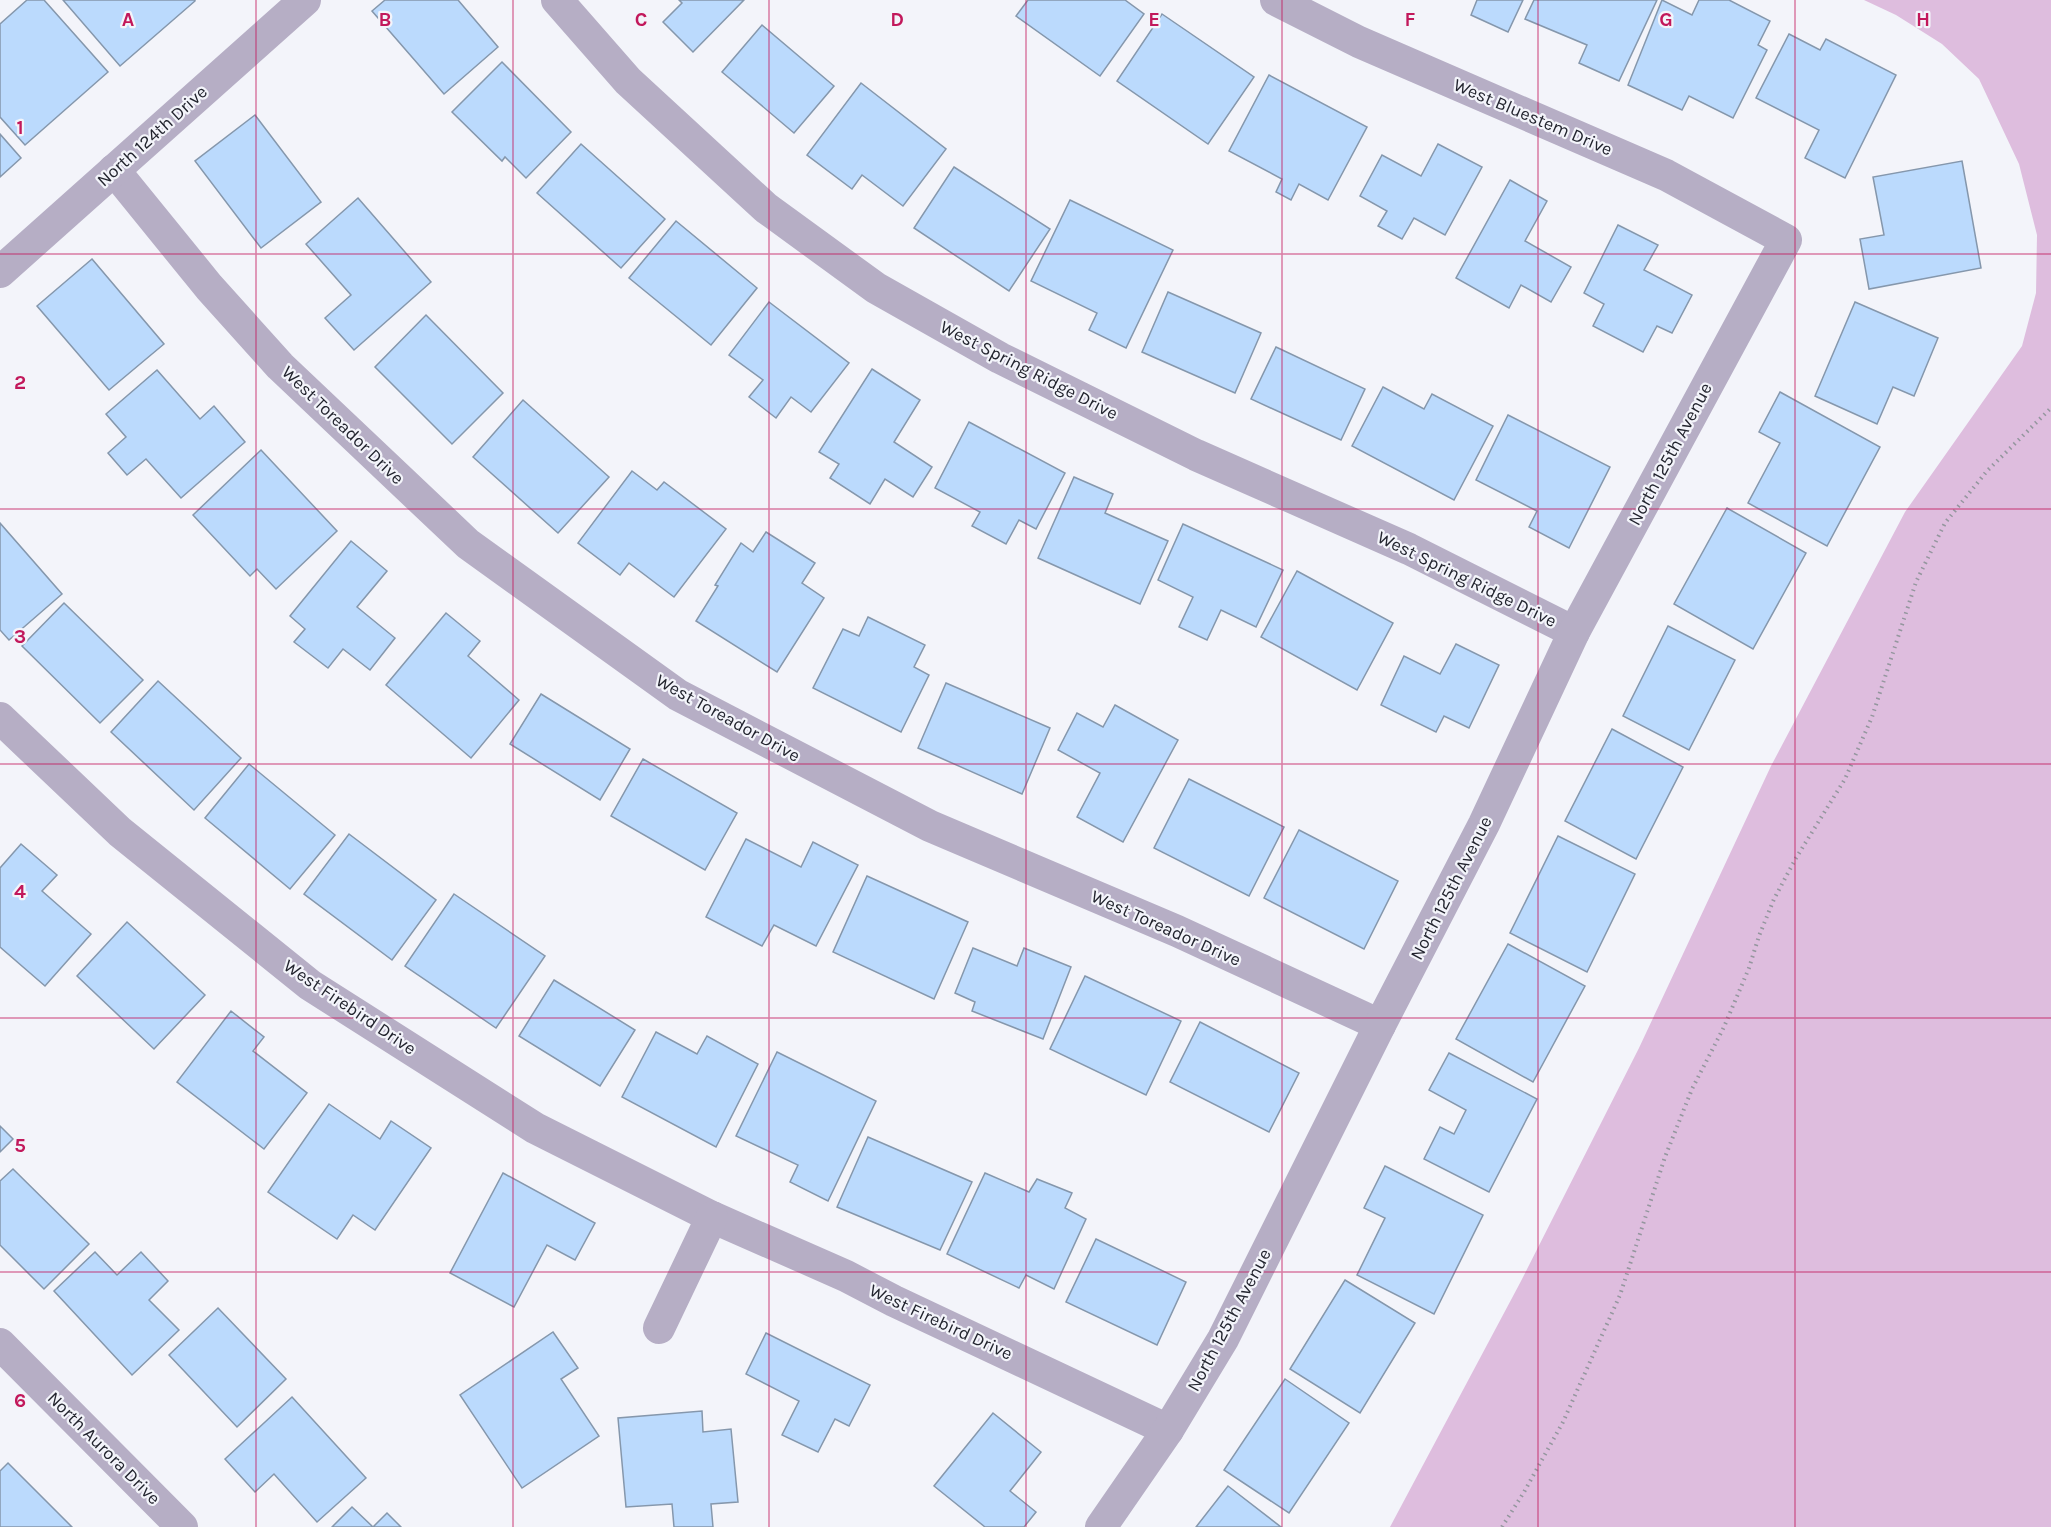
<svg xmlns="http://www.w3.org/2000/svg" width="2051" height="1527" font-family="Karla,sans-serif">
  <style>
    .green { fill: #debdde }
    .building { fill: #bbdafd; stroke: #8597ac; stroke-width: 1.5 }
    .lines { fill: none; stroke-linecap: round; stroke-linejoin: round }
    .path { stroke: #94969e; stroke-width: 4; stroke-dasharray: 1.5 4.5; stroke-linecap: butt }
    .minor { stroke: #b6aec5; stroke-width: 32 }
    .grid { fill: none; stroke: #c2185b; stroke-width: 1.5; stroke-opacity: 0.55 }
    .labels { text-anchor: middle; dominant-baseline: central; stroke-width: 4.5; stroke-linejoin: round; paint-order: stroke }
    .street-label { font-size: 18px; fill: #22242e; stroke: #f3f4fa }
    .grid-label { font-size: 20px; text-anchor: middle; font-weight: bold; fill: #c2185b; stroke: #f3f4fa; stroke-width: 4.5; stroke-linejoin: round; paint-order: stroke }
  </style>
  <rect width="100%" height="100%" fill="#f3f4fa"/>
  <path class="green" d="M1864,0H2051V1527H1390L1520,1283L1639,1048L1771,766L1905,512L2022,346L2036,293L2037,235L2019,164L1979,79L1942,44L1896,15Z"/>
  <g class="building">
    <path d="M27,0H44L108,72L25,145L0,117V24Z"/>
    <path d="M63,0H195V1L120,66Z"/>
    <path d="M385,0H458L498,47L444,94L372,11Z"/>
    <path d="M679,0H744L693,52L663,22L682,3Z"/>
    <path d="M1028,0H1125L1144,14L1100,76L1016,16Z"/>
    <path d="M1477,0H1523L1508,32L1471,15Z"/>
    <path d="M1534,0H1657L1619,81L1579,63L1587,45L1525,19Z"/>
    <path d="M1662,0L1692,15L1699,0H1729L1770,21L1758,45L1767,50L1733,118L1689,96L1682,110L1628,85Z"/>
    <path d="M1162,14L1254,77L1208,144L1117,81Z"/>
    <path d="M762,25L834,86L794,133L722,72Z"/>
    <path d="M1789,34L1820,50L1826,39L1896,75L1845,178L1805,158L1819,130L1756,98Z"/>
    <path d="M502,62L571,132L526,178L505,157L502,161L452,112Z"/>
    <path d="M1269,75L1367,127L1328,200L1299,184L1291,200L1276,192L1282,179L1229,151Z"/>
    <path d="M861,83L946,149L903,206L862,175L852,189L807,155Z"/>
    <path d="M255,115L321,202L261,248L195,161Z"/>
    <path d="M0,134L21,158L0,177Z"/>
    <path d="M581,144L665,219L621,268L537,193Z"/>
    <path d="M1438,144L1482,167L1445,235L1414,218L1402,239L1378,226L1387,211L1360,196L1382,155L1421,176Z"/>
    <path d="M1962,161L1981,268L1869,289L1860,239L1884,235L1873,177Z"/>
    <path d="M954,167L1050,229L1009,291L914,228Z"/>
    <path d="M1510,180L1547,201L1525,241L1571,267L1551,302L1521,285L1509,308L1456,278Z"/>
    <path d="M358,198L431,282L354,350L325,318L351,295L306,244Z"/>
    <path d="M1070,200L1173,250L1126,348L1089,330L1097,313L1031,281Z"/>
    <path d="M676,221L757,288L711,345L629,278Z"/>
    <path d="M1618,225L1658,245L1644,270L1692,295L1672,333L1657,326L1643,352L1593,326L1604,304L1584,293Z"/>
    <path d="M92,259L164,344L109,390L37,306Z"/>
    <path d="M1168,292L1261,333L1235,393L1142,352Z"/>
    <path d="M769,302L849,363L811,412L791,397L776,418L749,397L763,380L729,355Z"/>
    <path d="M1855,302L1938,338L1914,396L1893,387L1877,424L1815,396Z"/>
    <path d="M426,315L503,393L452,444L375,367Z"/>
    <path d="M1276,347L1365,389L1341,440L1251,399Z"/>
    <path d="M872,369L920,400L894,442L932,467L913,497L885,479L870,504L830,478L839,464L819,452Z"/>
    <path d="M157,370L200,419L214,406L245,442L181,498L146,459L127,475L108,453L126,437L106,414Z"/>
    <path d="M1383,387L1424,409L1432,394L1493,426L1454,500L1352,446Z"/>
    <path d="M1780,392L1880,447L1827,546L1748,503L1780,443L1759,432Z"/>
    <path d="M523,400L609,477L558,533L473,457Z"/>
    <path d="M1508,415L1610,467L1569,548L1529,527L1537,511L1476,480Z"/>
    <path d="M969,422L1065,473L1036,529L1019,520L1006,544L972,526L980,512L935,488Z"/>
    <path d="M261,450L337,531L276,589L257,569L250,576L193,515Z"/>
    <path d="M632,471L657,490L664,482L726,529L674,597L629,563L620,575L578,543Z"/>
    <path d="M1074,477L1113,494L1105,513L1168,541L1140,604L1038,558Z"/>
    <path d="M1727,508L1806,553L1753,649L1674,604Z"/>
    <path d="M0,523L62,594L9,640L0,630Z"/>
    <path d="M1183,524L1283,570L1256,627L1221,610L1207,640L1179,627L1193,597L1158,580Z"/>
    <path d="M766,532L815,563L802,583L824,598L777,672L696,621L718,586L715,585L741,543L753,552Z"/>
    <path d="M351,541L387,571L357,607L395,638L370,670L343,649L328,668L294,642L305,629L290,616Z"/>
    <path d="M1297,571L1393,623L1357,690L1261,637Z"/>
    <path d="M64,603L143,680L100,723L22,646Z"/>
    <path d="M446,613L480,641L468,656L519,700L471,758L386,685Z"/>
    <path d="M868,617L925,645L914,667L929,675L901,732L813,688L843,629L859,636Z"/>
    <path d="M1668,626L1735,660L1689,750L1623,716Z"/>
    <path d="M1456,644L1499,665L1469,728L1444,716L1436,732L1381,705L1404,656L1440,674Z"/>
    <path d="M158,681L241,758L194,810L111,732Z"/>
    <path d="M946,683L1050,728L1022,794L918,748Z"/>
    <path d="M541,694L630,749L600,800L510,744Z"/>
    <path d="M1115,705L1178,740L1123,842L1077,817L1100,773L1058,750L1077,713L1103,727Z"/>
    <path d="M1612,729L1683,767L1636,859L1565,821Z"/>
    <path d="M643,759L737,813L705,870L611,816Z"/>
    <path d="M249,764L335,835L290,889L205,818Z"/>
    <path d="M1189,779L1284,827L1249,896L1154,848Z"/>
    <path d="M1299,830L1398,881L1364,949L1264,898Z"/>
    <path d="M349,834L436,900L392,960L304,894Z"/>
    <path d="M1558,836L1635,874L1587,972L1510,933Z"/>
    <path d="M746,839L801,867L813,842L858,865L816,946L774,925L762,946L706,917Z"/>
    <path d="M21,844L57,875L42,891L91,934L45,986L0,947V868Z"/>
    <path d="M867,876L968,922L934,999L833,952Z"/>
    <path d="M454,894L545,956L496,1028L405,966Z"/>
    <path d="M127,922L205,995L154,1049L77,976Z"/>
    <path d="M1508,944L1585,986L1533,1082L1456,1039Z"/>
    <path d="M973,948L1017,966L1024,948L1071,967L1043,1039L972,1011L975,1002L955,993Z"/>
    <path d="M1085,976L1181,1021L1146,1095L1050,1049Z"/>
    <path d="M554,980L635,1030L600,1086L519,1036Z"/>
    <path d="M231,1011L264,1037L253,1051L307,1093L264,1149L177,1082Z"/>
    <path d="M1200,1022L1299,1073L1269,1132L1170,1082Z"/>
    <path d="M656,1032L697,1054L707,1036L758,1064L716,1147L622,1097Z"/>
    <path d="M777,1052L876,1101L828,1201L790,1182L798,1165L736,1136Z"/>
    <path d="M1449,1053L1537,1099L1489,1192L1424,1159L1440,1127L1454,1134L1466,1110L1429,1090Z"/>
    <path d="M329,1104L380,1139L391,1121L431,1148L375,1230L353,1215L337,1239L268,1192Z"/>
    <path d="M0,1126L13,1139L0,1152Z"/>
    <path d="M868,1137L972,1182L940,1250L837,1207Z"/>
    <path d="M1385,1166L1483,1215L1434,1314L1357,1275L1385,1218L1364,1208Z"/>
    <path d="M13,1169L89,1244L44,1289L0,1245V1181Z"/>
    <path d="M503,1173L595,1223L575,1260L547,1245L514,1307L450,1273Z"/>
    <path d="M985,1173L1029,1192L1037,1179L1072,1193L1065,1208L1086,1219L1054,1289L1026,1275L1019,1288L947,1254Z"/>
    <path d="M1096,1239L1186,1282L1157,1345L1066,1302Z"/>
    <path d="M95,1252L117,1275L141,1252L168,1281L149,1300L179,1330L132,1375L54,1291Z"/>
    <path d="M1345,1280L1415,1323L1360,1413L1290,1369Z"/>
    <path d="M218,1308L286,1379L237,1427L169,1355Z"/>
    <path d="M553,1332L578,1368L561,1379L599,1436L522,1488L460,1395Z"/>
    <path d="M766,1333L870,1385L849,1426L835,1419L818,1452L782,1435L799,1401L746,1374Z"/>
    <path d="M1285,1379L1349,1423L1289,1513L1224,1470Z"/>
    <path d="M292,1397L366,1478L317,1522L274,1474L255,1492L225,1459Z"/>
    <path d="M702,1411L703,1432L731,1429L738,1502L711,1504L713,1527H674L672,1504L626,1507L618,1418Z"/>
    <path d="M993,1413L1041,1452L1010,1491L1036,1512L1024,1527H985L934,1486Z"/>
    <path d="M8,1463L72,1527H0V1471Z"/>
    <path d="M1228,1486L1281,1527H1196Z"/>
    <path d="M352,1507L373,1527L387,1513L401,1527H332Z"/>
  </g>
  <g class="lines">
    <path class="path" d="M1502,1527L1524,1492L1563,1422L1620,1295L1665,1157L1692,1089L1724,1027L1749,968L1759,936L1774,899L1796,858L1845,779L1872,717L1916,582L1945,523L1987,471L2051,408"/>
    <g class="minor">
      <path d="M557,0L628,81L766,208L876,288L1000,358L1196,455L1409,549L1574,632"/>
      <path d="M114,170L209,287L280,366L468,544L678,695L930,826L1177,931L1380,1025"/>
      <path d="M0,272L305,0"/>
      <path d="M0,718L120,832L310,985L535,1128L712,1217L846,1276L894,1301L1168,1430"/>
      <path d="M659,1328L712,1217"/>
      <path d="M0,1344L182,1527"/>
      <path d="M1101,1527L1168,1430L1223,1339L1380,1025L1484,824L1574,632L1786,240L1666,175L1359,42L1276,0"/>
    </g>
  </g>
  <path class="grid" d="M256,0V1527M513,0V1527M769,0V1527M1026,0V1527M1282,0V1527M1538,0V1527M1795,0V1527M0,254H2051M0,509H2051M0,764H2051M0,1018H2051M0,1272H2051"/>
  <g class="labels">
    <g class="street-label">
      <text transform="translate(1533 117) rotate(23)">West Bluestem Drive</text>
      <text transform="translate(152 136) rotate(-42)">North 124th Drive</text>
      <text transform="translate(1029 370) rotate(27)">West Spring Ridge Drive</text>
      <text transform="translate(343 425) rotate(44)">West Toreador Drive</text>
      <text transform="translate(1670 454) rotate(-62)">North 125th Avenue</text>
      <text transform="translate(1467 579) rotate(26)">West Spring Ridge Drive</text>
      <text transform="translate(728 718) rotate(29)">West Toreador Drive</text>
      <text transform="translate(1451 888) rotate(-63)">North 125th Avenue</text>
      <text transform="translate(1166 928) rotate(24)">West Toreador Drive</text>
      <text transform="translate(350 1007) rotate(34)">West Firebird Drive</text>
      <text transform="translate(1229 1320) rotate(-62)">North 125th Avenue</text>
      <text transform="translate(941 1322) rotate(25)">West Firebird Drive</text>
      <text transform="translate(104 1448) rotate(45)">North Aurora Drive</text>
    </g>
  </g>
  <g class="grid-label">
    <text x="128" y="26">A</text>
    <text x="385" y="26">B</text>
    <text x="641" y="26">C</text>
    <text x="897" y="26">D</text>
    <text x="1154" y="26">E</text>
    <text x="1410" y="26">F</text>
    <text x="1666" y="26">G</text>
    <text x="1923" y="26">H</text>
    <text x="20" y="134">1</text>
    <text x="20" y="389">2</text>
    <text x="20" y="643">3</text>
    <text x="20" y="898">4</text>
    <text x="20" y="1152">5</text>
    <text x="20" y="1407">6</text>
  </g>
</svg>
